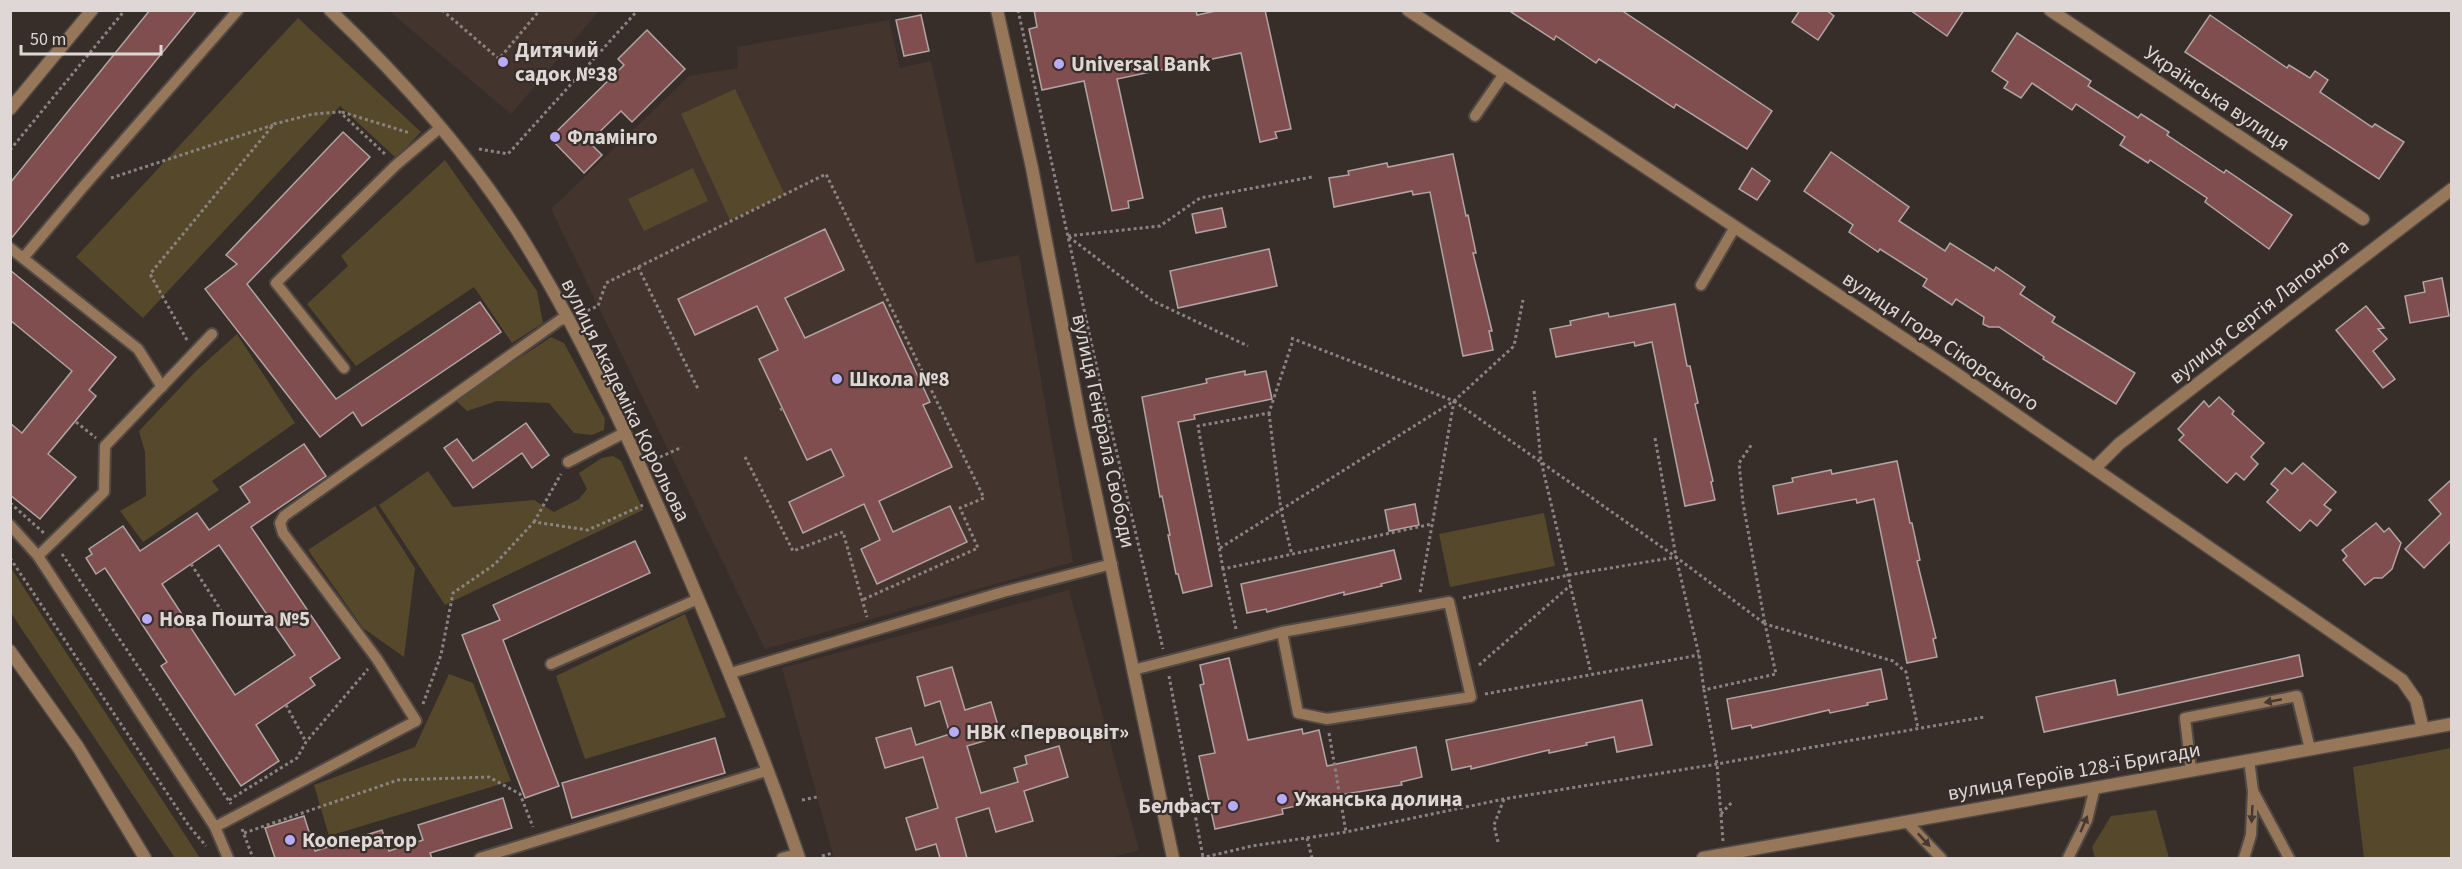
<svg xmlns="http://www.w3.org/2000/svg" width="2462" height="869" font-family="'Source Sans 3',sans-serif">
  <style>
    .built { fill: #44342e }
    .green { fill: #55482b }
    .building { fill: #804e4e; stroke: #b1a4a4; stroke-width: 1.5; fill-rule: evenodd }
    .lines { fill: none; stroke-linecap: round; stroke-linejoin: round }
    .service-casing { stroke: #524945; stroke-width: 14 }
    .minor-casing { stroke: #524945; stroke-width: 15 }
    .tertiary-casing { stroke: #524945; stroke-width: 15 }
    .path { stroke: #8b8380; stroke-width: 3; stroke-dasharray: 3 3; stroke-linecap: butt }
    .service { stroke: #97775a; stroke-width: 10 }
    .minor { stroke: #97775a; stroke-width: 12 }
    .tertiary { stroke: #97775a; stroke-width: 12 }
    .oneway { fill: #453931 }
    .poi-dot { fill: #b8abf7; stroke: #372e2a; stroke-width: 2 }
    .labels { text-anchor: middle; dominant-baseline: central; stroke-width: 4.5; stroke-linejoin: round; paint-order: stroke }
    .poi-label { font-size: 21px; font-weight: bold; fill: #ded7d5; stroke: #372e2a; text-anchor: start }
    .street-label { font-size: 21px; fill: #ded7d5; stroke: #372e2a }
  </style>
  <rect width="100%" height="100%" fill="#372e2a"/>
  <g class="built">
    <path d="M389,11H599L511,114Z"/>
    <path d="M889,20L900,68L931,61L976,263L1019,255L1073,562L765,649L551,209L689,76L738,68L737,47Z"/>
    <path d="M1069,590L1139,850L1109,858H834L782,668Z"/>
  </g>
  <g class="green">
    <path d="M298,18L421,132L396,158L340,106L143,318L76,257Z"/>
    <path d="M735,89L785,195L730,220L681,114Z"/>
    <path d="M445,160L537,291L543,323L512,343L474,287L356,366L307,304L348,266L341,256Z"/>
    <path d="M693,168L708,201L644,231L628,199Z"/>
    <path d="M237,334L295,423L212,481L219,490L143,542L120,511L146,496L145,452L139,431L196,371Z"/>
    <path d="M551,337L564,343L605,419L604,430L592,435L574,433L549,403L497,401L467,411L455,400C486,377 519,359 551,337Z"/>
    <path d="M613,456L621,461L643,510L445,605L379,505L428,471L453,507L534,500L554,512L579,499L587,489L579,473L602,458Z"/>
    <path d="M375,506L415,568L404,657L363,628L308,550Z"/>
    <path d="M1544,513L1555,566L1450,587L1439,534Z"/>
    <path d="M11,568L200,858H175L11,613Z"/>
    <path d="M685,614L726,717L585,759L556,676Z"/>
    <path d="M449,674L473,683L511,781L329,836L314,785L415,747Z"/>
    <path d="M2451,748V858H2364L2353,767Z"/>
    <path d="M2156,810L2169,858H2095L2092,847L2111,816Z"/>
  </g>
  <g class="building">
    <path d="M150,10H197L10,240V183Z"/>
    <path d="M1034,10H1196L1197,15L1220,10H1265L1291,129L1275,132L1277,138L1260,142L1241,53L1117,79L1143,198L1128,201L1129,208L1112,211L1084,81L1042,90L1029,29L1037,27Z"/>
    <path d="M1508,10H1621L1772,111L1747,149L1676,104L1674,108L1599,59L1596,63L1556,36L1554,40Z"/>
    <path d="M1800,10H1826L1834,16L1818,40L1792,22Z"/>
    <path d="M1910,10H1964L1947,36Z"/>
    <path d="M921,15L929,51L904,56L896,20Z"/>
    <path d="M2210,15L2287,68L2289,65L2310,78L2315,71L2328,80L2320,92L2372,127L2375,124L2404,142L2379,179L2185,52Z"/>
    <path d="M647,30L685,69L632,122L621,111L589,142L602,155L584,173L550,138L624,65L618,59Z"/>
    <path d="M2017,33L2091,81L2088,86L2138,118L2141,114L2169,132L2167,135L2224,173L2226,170L2292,215L2269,249L2205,202L2207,198L2150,160L2148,163L2120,145L2125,137L2076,104L2072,110L2032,83L2021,98L2004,88L2008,82L1992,71Z"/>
    <path d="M343,132L370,157L247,284L336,399L480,302L501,332L362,426L353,412L320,437L205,289L237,264L226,255Z"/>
    <path d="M1831,152L1909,207L1899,221L1945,251L1950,243L1994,271L1996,267L2025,287L2020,294L2055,317L2052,322L2135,373L2116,404L2043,359L2044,357L1999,327H1989L1983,324L1984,317L1956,299L1952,305L1923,286L1927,279L1880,249L1878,252L1849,232L1853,225L1804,191Z"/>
    <path d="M1453,154L1466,216L1468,215L1476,253H1473L1492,331H1489L1493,350L1463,356L1430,192L1413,195L1412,191L1334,207L1329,178L1349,175L1348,171L1387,163L1388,167Z"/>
    <path d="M1752,168L1770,181L1757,200L1739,189Z"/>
    <path d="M1222,208L1226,227L1196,233L1192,214Z"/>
    <path d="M825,229L844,270L785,298L805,338L883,302L930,402L923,405L952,467L879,501L893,532L950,506L967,542L877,584L861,549L880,540L864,504L803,533L789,502L844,476L831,449L807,460L759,359L778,350L757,306L695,335L678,299Z"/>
    <path d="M1269,249L1277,286L1178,308L1170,271Z"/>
    <path d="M10,270L116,357L89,390L96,396L48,454L76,477L40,519L10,495V423L22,433L72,371L10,320Z"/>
    <path d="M2442,278L2449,316L2410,323L2405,296L2425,292L2423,282Z"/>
    <path d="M1675,304L1687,366H1690L1698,403L1695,404L1713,481L1711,482L1715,500L1685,506L1652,342L1635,346L1634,342L1556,357L1550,329L1571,325L1570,321L1608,313L1609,317Z"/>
    <path d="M2366,306L2384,328L2378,329L2387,339L2373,351L2395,379L2383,388L2336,330Z"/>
    <path d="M1245,371V375L1266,371L1272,399L1194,415L1195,419L1178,422L1212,586L1183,593L1178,574H1176L1168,535H1170L1162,496L1160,497L1142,397L1207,383L1206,379Z"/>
    <path d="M2219,397L2234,411L2232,414L2264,443L2251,457L2258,464L2244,480L2236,473L2227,483L2179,440L2184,435L2178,429L2204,401L2209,407Z"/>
    <path d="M526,423L549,455L532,468L522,453L473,488L444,448L457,439L473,461Z"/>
    <path d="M304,444L326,476L251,527L340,658L310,678L315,685L256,725L279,761L241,786L161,666L167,662L105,568L96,574L86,558L92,554L89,549L123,526L140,551L197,513L209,530L250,502L240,487ZM219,545L295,655L235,695L162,584Z"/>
    <path d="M1897,461L1910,523H1912L1920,560L1917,561L1936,638L1933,639L1937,657L1907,663L1874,499L1857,503L1856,499L1778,514L1773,486L1793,482L1792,478L1831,470L1832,474Z"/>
    <path d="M2303,463L2336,492L2324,505L2331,510L2317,526L2310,520L2300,531L2267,502L2278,490L2271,484L2285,468L2292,474Z"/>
    <path d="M2451,480V541L2424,568L2405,549L2441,514L2429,500Z"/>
    <path d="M1415,504L1419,525L1389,531L1385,510Z"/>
    <path d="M2376,523L2384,532L2389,528L2401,543L2392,569L2382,578H2374L2365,585L2343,560L2347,556L2342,550Z"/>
    <path d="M635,541L650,573L503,640L559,786L525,798L462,635L500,620L493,605Z"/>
    <path d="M1394,550L1401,579L1381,584L1382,586L1344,595V592L1267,612L1266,609L1247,613L1241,584Z"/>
    <path d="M2299,655L2303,676L2044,732L2036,697L2115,680L2118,695Z"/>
    <path d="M1229,658L1248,740L1302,729L1303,734L1319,730L1327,766L1416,747L1422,777L1401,782L1402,785L1333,796V798L1282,809L1283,814L1215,829L1199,756L1215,753L1200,685L1204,684L1200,665Z"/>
    <path d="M952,667L965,710L991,702L1001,736L967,746L981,793L1018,782L1014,768L1027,764L1025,756L1059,746L1068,777L1024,791L1033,821L996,832L989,808L956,818L967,858H940L936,844L916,850L906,818L938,808L923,757L885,768L876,738L911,728L916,745L950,734L940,701L925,706L917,677Z"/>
    <path d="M1881,669L1887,699L1867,703L1868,705L1830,713L1829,710L1752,728L1751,725L1732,729L1727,699Z"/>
    <path d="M1642,700L1652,745L1617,752L1614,737L1586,743L1587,745L1549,753V750L1471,769V766L1452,770L1446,740Z"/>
    <path d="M715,738L725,773L572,818L562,783Z"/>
    <path d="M503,798L512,828L430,853L432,858H275L265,828L304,816L315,851L382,830L389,851L423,840L418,825Z"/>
  </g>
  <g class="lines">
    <g class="service-casing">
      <g id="service">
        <path d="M1475,116L1504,74"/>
        <path d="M10,248L138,349L162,387"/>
        <path d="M24,257L83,187L238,10"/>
        <path d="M1701,285L1735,227"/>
        <path d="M344,368L276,283L396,165L441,127"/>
        <path d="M568,462L624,433"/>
        <path d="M10,525L38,556L104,492L105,446L212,334"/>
        <path d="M38,556L215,827L228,858"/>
        <path d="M551,664L698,599"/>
        <path d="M1133,670L1282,632L1298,713L1327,719L1471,697L1449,602L1282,632"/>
        <path d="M731,673L1003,592L1112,564"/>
        <path d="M2249,760L2253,791"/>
        <path d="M2191,769L2185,718L2297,696L2310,749"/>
        <path d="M1906,821L1941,858"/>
        <path d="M215,827L416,721L377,659L283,533L280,523L284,516L560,320L569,318"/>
        <path d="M480,858L766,771"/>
        <path d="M782,858L797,854"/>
        <path d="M2068,858L2087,820L2095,787"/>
        <path d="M2244,858L2251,835L2253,791L2289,858"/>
      </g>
    </g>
    <g class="minor-casing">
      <g id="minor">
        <path d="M330,10C401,78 468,152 520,235C584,338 634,450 682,561C724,659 765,757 799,858"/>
        <path d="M997,10L1032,168L1081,424L1173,858"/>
        <path d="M2050,10L2363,219"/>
        <path d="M10,109L92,10"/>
        <path d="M2095,468L2119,444L2452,189"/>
      </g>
    </g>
    <g class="tertiary-casing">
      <g id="tertiary">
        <path d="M1408,10L1948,368L2402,680L2416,700L2423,729"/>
        <path d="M10,651L78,747L145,858"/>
        <path d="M1703,858L2452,724"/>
      </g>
    </g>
    <g class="path">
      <path d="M442,10L499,59L540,10"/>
      <path d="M1018,10L1098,373L1163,649"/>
      <path d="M342,112L410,133"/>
      <path d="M479,149L508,154L638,10"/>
      <path d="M10,150L125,10"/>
      <path d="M111,178L273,125"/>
      <path d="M1068,236L1160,226L1200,198L1312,177"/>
      <path d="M1069,237L1153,301L1248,346"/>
      <path d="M638,267L699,391"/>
      <path d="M582,313L598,306L606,283L826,174L984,498L960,508L978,548L862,600"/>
      <path d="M1291,338L1454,401L1420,593"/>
      <path d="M187,340L150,274L274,124L313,114L340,112L387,156"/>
      <path d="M1534,391L1541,461L1591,673"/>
      <path d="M1454,401L1676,557"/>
      <path d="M780,410L783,408"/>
      <path d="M1269,413L1281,510L1292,555"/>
      <path d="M76,422L96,438"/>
      <path d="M1655,438L1676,557L1699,655L1704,690"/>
      <path d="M660,457L682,447"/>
      <path d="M745,457L793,551L843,532L867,617"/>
      <path d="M10,503L44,533"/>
      <path d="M534,522L561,474"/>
      <path d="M1220,548L1454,401L1514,346L1523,300"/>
      <path d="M62,554L231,804"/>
      <path d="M10,558L189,826L206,846"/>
      <path d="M191,564L221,610"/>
      <path d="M1223,569L1198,426L1269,413L1293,340"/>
      <path d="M1463,598L1569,575L1676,557L1765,624L1743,503L1739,463L1752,444"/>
      <path d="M1236,629L1223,569L1432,524"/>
      <path d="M1479,665L1571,585"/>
      <path d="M1169,676L1203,857"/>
      <path d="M1485,694L1699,655"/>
      <path d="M423,704L441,655L453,593L495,564L534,522L588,530L643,505"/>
      <path d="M286,705L306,742"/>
      <path d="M1329,733L1346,832"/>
      <path d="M229,800L297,758L306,742L368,669"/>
      <path d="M802,800L817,797"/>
      <path d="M1721,814L1732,802"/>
      <path d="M242,829L253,858"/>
      <path d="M244,833L398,780L489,777L520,794L533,827"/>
      <path d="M1307,838L1312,858"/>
      <path d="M1723,841L1717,764L1704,690L1776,674L1765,624L1893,661L1906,672L1918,728"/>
      <path d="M1498,842L1494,825L1504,799"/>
      <path d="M822,856L833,853"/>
      <path d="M1201,858L1252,846L1346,832L1504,799L1717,764L1984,717"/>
    </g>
    <use href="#service" class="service"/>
    <use href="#minor" class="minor"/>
    <use href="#tertiary" class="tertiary"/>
  </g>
  <defs><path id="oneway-solid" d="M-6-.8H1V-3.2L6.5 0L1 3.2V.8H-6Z" transform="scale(1.5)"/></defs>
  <g class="oneway">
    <use href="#oneway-solid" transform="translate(2273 701) rotate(169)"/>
    <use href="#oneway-solid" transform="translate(2252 814) rotate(93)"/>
    <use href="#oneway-solid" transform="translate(2084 824) rotate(-67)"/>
    <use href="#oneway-solid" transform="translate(1924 840) rotate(47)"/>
  </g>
  <g class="poi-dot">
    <circle cx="503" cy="62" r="6"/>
    <circle cx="1059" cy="64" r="6"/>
    <circle cx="555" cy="137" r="6"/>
    <circle cx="837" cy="379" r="6"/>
    <circle cx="147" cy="619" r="6"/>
    <circle cx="954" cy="732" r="6"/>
    <circle cx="1282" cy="799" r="6"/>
    <circle cx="1233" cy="806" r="6"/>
    <circle cx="290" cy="840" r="6"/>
  </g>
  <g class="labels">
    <g class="poi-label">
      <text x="515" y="50">Дитячий<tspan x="515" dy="24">садок №38</tspan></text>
      <text x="1071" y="64">Universal Bank</text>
      <text x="567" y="137">Фламінго</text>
      <text x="849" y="379">Школа №8</text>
      <text x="159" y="619">Нова Пошта №5</text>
      <text x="966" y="732">НВК «Первоцвіт»</text>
      <text x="1294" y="799">Ужанська долина</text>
      <text x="1221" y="806" text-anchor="end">Белфаст</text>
      <text x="302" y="840">Кооператор</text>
    </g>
    <g class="street-label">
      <text transform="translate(2217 98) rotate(34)">Українська вулиця</text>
      <text transform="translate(2259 311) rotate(-38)">вулиця Сергія Лапонога</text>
      <text transform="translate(1941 341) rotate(34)">вулиця Ігоря Сікорського</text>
      <text transform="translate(626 400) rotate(64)">вулиця Академіка Корольова</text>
      <text transform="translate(1104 431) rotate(78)">вулиця Генерала Свободи</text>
      <text transform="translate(2074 771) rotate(-10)">вулиця Героїв 128-ї Бригади</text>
    </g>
  </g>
  <rect width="2462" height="869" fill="none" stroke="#ded7d5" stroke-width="24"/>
  <path d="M21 45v9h140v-9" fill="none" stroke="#ded7d5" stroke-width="3"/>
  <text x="30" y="45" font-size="18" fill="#ded7d5" stroke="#372e2a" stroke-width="4.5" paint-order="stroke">50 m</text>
</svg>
